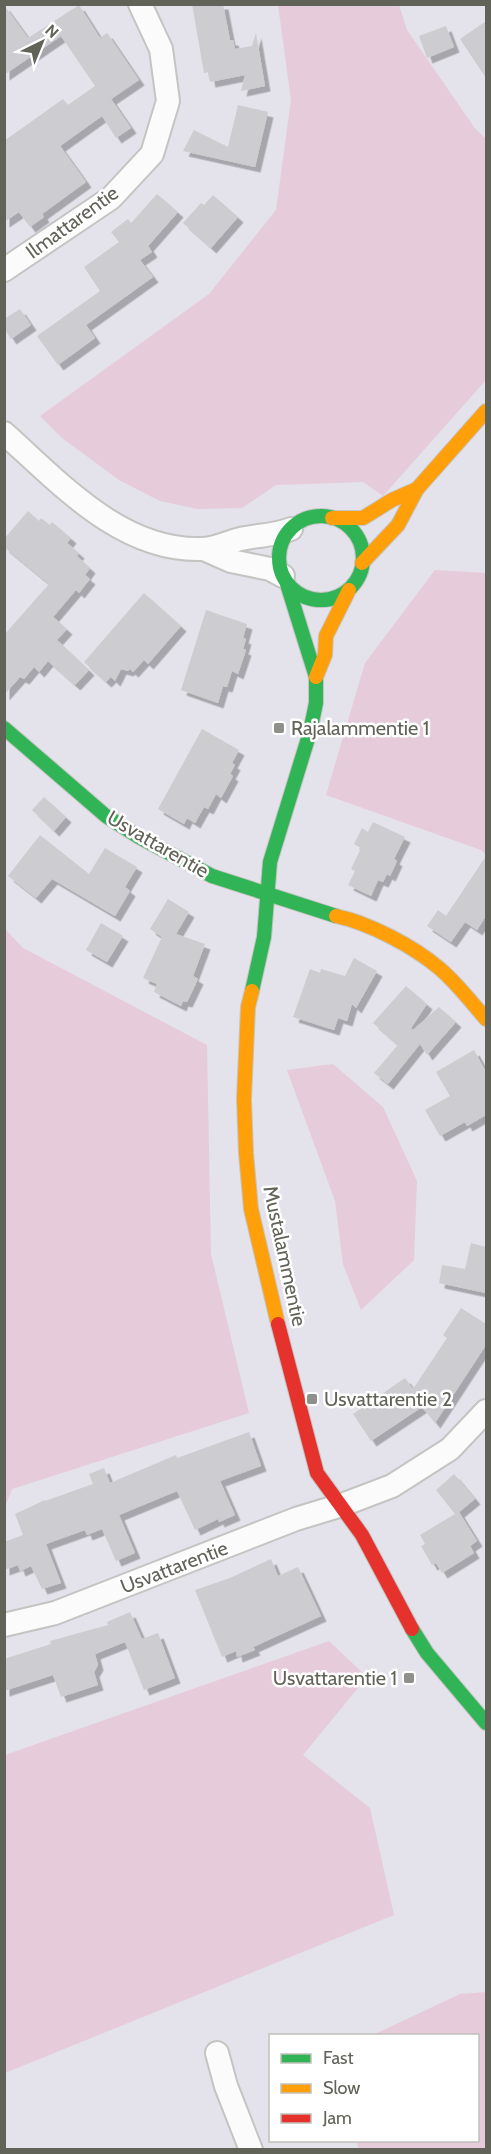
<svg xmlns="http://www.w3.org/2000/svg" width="491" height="2154" font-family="Cabin,sans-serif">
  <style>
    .green { fill: #e6cbdb }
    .building { fill: #cdccd1; filter: url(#shadow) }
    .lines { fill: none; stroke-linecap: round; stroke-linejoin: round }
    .street-casing { stroke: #c4c4c3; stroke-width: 26 }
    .fast-casing { stroke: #c4c4c3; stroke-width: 16 }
    .slow-casing { stroke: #c4c4c3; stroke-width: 16 }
    .jam-casing { stroke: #c4c4c3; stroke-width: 16 }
    .street { stroke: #fbfbfc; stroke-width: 22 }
    .fast { stroke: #30b455; stroke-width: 14 }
    .slow { stroke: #ff9f0a; stroke-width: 14 }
    .jam { stroke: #e5322d; stroke-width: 14 }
    .poi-dot { fill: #8f8f8b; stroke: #fff; stroke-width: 2 }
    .labels { text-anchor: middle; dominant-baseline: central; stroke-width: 5; stroke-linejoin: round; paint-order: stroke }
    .street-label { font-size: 20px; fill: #616258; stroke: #fff }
    .poi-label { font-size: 20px; fill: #616258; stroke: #fff; text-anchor: start }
  </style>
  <defs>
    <filter id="shadow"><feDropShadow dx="5.5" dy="5.5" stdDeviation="0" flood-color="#0004"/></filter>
  </defs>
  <rect width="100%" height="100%" fill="#e4e2ea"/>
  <g class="green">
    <path d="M278,5H399L407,30L474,127L486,139V380L383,496L363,482L276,485L242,508L197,509L160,501L119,480L62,438L40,416L209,294L276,210L291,100Z"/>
    <path d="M435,570L486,573V855L481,850L326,795L365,663Z"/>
    <path d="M5,929L23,948L207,1045L211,1254L249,1413L12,1489L5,1507Z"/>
    <path d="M333,1064L383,1107L417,1181L414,1260L361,1310L343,1264L335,1201L287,1070Z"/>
    <path d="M329,1641L367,1677L303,1755L370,1808L394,1915L5,2073V1755Z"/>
    <path d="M486,1992V2149H359L356,2141L478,2140V2036L373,2035L460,1994Z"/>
  </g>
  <g class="building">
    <path d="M192,4H223L230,40H233L235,49L252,46L256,33L265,86L241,91L245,75L210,82L208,72L204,73Z"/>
    <path d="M4,5L28,38L79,5L100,38L107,33L139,80L111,99L131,128L116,138L102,116L60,146L86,182L42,214L44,217L30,227L19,212L4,222V141L63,99L68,105L95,86L61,36L4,75Z"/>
    <path d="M486,21V78L460,39Z"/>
    <path d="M446,26L454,47L427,58L419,36Z"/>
    <path d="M238,105L268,112L255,167L183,151L194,130L228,147Z"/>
    <path d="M157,194L178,212L148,246L152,252L140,260L153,277L86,325L95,338L58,365L37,336L100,291L84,267L119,242L111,232L128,219L131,223Z"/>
    <path d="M213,195L238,217L211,248L183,223L201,203L204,205Z"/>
    <path d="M20,309L31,325L11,339L4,328V319Z"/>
    <path d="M28,511L39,521L41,518L50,525L52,522L71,538L67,543L79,553L77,556L90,568L85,575L90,579L79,593L76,590L53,617L67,629L57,640L89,670L75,685L48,661L39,672L34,667L24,679L20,677L4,695V635L49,584L4,547V539Z"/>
    <path d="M144,593L181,626L148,664L144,660L133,672L130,669L128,671L121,669L115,681L111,677L106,682L84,662Z"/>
    <path d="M206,610L247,624L243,638L246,639L243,649L246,650L238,674L232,671L227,687L223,686L218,703L181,690Z"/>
    <path d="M202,729L239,750L232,763L235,765L230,774L233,776L221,798L216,794L208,809L204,807L195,823L187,818L184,824L158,809Z"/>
    <path d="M44,797L66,817L54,831L32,810Z"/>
    <path d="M373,822L405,837L394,859L397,861L390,876L387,874L383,882L378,880L371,896L348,885L355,871L351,869L361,848L354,844L362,828L368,832Z"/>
    <path d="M40,835L89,874L105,848L137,867L125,887L130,891L115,916L52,879L36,898L8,876Z"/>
    <path d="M486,856V916L477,930L465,922L451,942L427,926L438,910L446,916Z"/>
    <path d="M168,899L189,912L176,934L205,944L193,976L198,979L187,1002L183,1001L181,1006L154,992L157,984L143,978L162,937L150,929Z"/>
    <path d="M101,923L123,936L107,962L86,950Z"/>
    <path d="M354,958L377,971L356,1008L352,1004L347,1021L338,1018L334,1030L293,1017L310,969L320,973L321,969L345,976Z"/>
    <path d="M406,986L427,1004L411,1028L413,1030L439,1007L456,1022L427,1055L420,1044L388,1084L374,1073L398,1045L373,1023Z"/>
    <path d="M474,1050L486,1072V1115L467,1126L465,1122L440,1136L425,1110L450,1096L436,1072Z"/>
    <path d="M471,1243L486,1247V1293L439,1283L442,1265L465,1269Z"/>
    <path d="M461,1308L486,1324V1345L435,1423L422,1407L371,1441L353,1414L405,1378L413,1389L447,1338L443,1335Z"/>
    <path d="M249,1432L261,1466L220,1481L235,1515L219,1522L218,1519L195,1530L177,1491L119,1515L135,1553L116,1561L102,1529L87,1535L85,1530L46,1544L61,1583L42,1589L31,1566L20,1571L18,1565L4,1570V1542L23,1535L15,1514L45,1500V1501L93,1484L89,1474L104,1468L110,1483L176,1455L177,1458Z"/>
    <path d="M454,1474L475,1499L459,1512L477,1541L470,1546L474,1553L442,1573L436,1563L432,1565L421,1546L425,1544L420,1535L455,1514L436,1490Z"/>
    <path d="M271,1559L278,1576L298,1567L321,1616L253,1647L255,1650L237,1657L236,1651L222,1657L195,1590L230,1578Z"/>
    <path d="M130,1612L142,1639L158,1633L175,1678L144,1690L125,1642L95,1654L98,1665L94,1672L98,1685L61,1697L53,1675L4,1691V1659L51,1644L50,1641L108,1625L107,1622Z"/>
  </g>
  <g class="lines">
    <g class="street-casing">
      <g id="street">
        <path d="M4,270L111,198L152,154L168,101L161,49L140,4"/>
        <path d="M4,433C59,482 121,552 202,549C217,549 231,540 246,538C262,535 276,535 291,529"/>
        <path d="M204,549L231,561L270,569L283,576"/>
        <path d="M4,1625L55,1613L296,1519L342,1505L392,1486L450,1449L486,1411"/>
        <path d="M217,2053L226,2086L251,2150"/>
      </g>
    </g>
    <g class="fast-casing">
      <g id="fast">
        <circle cx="321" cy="558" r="42"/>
        <path d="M4,728L106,816L139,837L212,876L336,916"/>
        <path d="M252,991L264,937L270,862L310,732L316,703V677L287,584"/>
        <path d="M412,1629L427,1653L486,1723"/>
      </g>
    </g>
    <g class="slow-casing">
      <g id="slow">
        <path d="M332,518H363L392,500L417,489"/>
        <path d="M362,563L398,525L417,489L486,411"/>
        <path d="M316,677L325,655L326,636L349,590"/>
        <path d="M336,916C369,923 413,946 439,968C456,982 471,1002 486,1019"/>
        <path d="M252,991L248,1007L244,1099L246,1153L251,1209L278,1324"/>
      </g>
    </g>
    <g class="jam-casing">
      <path id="jam" d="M278,1324L317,1473L362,1535L412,1629"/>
    </g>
    <use href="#street" class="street"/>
    <use href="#fast" class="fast"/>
    <use href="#slow" class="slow"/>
    <use href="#jam" class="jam"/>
  </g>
  <g class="poi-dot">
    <rect x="273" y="722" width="12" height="12" rx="3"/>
    <rect x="306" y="1393" width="12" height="12" rx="3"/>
    <rect x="403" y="1672" width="12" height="12" rx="3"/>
  </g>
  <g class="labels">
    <g class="street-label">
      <text transform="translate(72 222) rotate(-36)">Ilmattarentie</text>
      <text transform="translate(158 844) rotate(30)">Usvattarentie</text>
      <text transform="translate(285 1256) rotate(78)">Mustalammentie</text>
      <text transform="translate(174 1567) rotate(-21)">Usvattarentie</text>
    </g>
    <g class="poi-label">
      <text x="291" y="728">Rajalammentie 1</text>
      <text x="324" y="1399">Usvattarentie 2</text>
      <text x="397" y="1678" text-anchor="end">Usvattarentie 1</text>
    </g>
  </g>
  <rect width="491" height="2154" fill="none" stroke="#616258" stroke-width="12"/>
  <rect x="269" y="2034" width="210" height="108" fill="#ffffff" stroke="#c0c0bc" stroke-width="1.5"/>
  <rect x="281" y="2054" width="30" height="9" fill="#30b455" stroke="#c0c0bc" stroke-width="1.5"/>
  <text x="323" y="2064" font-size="18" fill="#616258">Fast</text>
  <rect x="281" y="2084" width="30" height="9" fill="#ff9f0a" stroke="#c0c0bc" stroke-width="1.5"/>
  <text x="323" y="2094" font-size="18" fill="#616258">Slow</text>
  <rect x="281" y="2114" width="30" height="9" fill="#e5322d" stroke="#c0c0bc" stroke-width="1.5"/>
  <text x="323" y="2124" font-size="18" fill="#616258">Jam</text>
  <g transform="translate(42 42) rotate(43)" stroke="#ffffff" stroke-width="4.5" paint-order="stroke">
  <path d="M0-4.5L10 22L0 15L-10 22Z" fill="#616258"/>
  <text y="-9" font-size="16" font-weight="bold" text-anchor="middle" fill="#616258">N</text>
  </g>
</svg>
